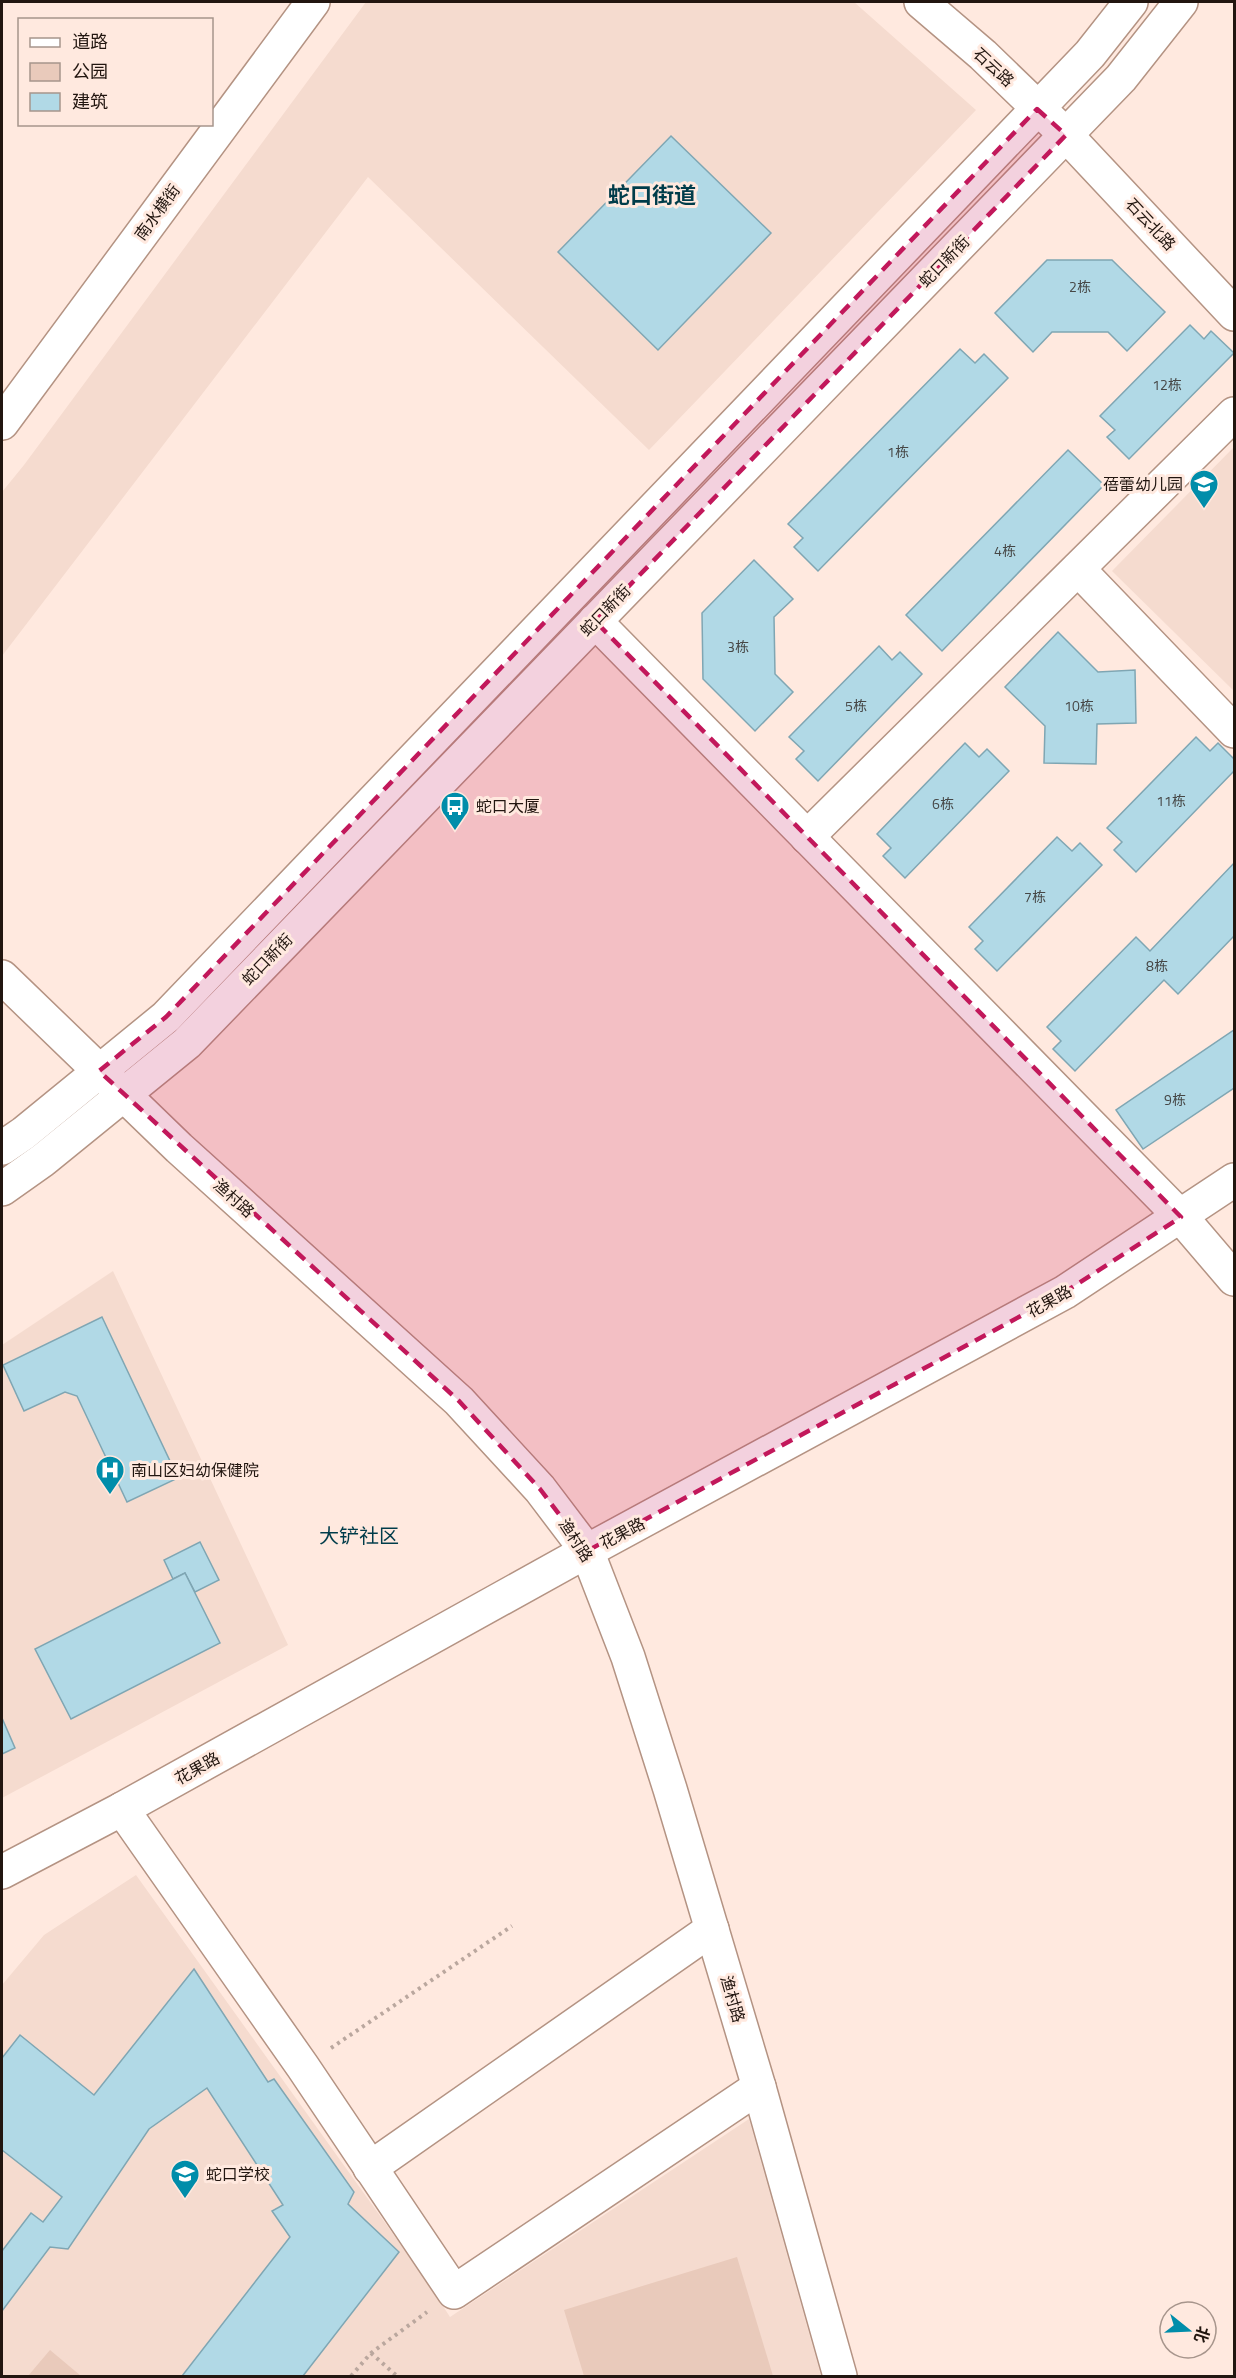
<svg xmlns="http://www.w3.org/2000/svg" width="1236" height="2378" font-family="'Titillium Web','Noto Sans SC',sans-serif">
  <style>
    .built { fill: #f5dbcf }
    .green { fill: #e9cabb }
    .building { fill: #b1d9e6; stroke: #7fa6b3; stroke-width: 1.5 }
    .lines { fill: none; stroke-linecap: round; stroke-linejoin: round }
    .minor-casing { stroke: #b49383; stroke-width: 36 }
    .major-casing { stroke: #b49383; stroke-width: 36 }
    .path { stroke: #baa79e; stroke-width: 4; stroke-dasharray: 3 4.5; stroke-linecap: butt }
    .minor { stroke: #fff; stroke-width: 33 }
    .major { stroke: #fff; stroke-width: 33 }
    .marked { fill: #c2185b; fill-opacity: 0.2; stroke: #c2185b; stroke-width: 4.5; stroke-dasharray: 12 8; stroke-linejoin: round }
    .labels { text-anchor: middle; dominant-baseline: central; stroke-width: 6; stroke-linejoin: round; paint-order: stroke }
    .number-label { font-size: 14px; fill: #464746 }
    .street-label { font-size: 16px; fill: #221610; stroke: #ffe9df }
    .poi-label { font-size: 16px; fill: #221610; stroke: #ffe9df; text-anchor: start }
    .quarter-label { font-size: 20px; fill: #003c4a; stroke: #ffe9df }
    .district-label { font-size: 22px; font-weight: bold; fill: #003c4a; stroke: #ffe9df }
  </style>
  <rect width="100%" height="100%" fill="#ffe9df"/>
  <g class="built">
    <path d="M366,2H854L976,110L649,450L368,177L2,656V492L24,465Z"/>
    <path d="M1234,447V691L1112,571Z"/>
    <path d="M113,1271L288,1645L2,1798V1345Z"/>
    <path d="M136,1875L426,2280L450,2317L749,2119L821,2376H2V1985L44,1935Z"/>
  </g>
  <g class="green">
    <path d="M737,2257L773,2376H584L564,2310Z"/>
    <path d="M50,2350L81,2376H28Z"/>
  </g>
  <g class="building">
    <path d="M671,136L771,233L658,350L558,252Z"/>
    <path d="M1047,260H1112L1165,312L1127,351L1108,332H1052L1033,352L995,313Z"/>
    <path d="M1190,325L1204,339L1211,331L1234,353L1129,459L1107,437L1115,430L1100,416Z"/>
    <path d="M960,349L975,363L984,354L1008,378L818,571L794,547L803,538L788,524Z"/>
    <path d="M1068,450L1104,485L942,651L906,615Z"/>
    <path d="M754,560L793,599L774,617L775,674L793,692L755,731L703,679L702,613Z"/>
    <path d="M1058,632L1098,672L1135,670L1136,723L1097,724L1096,764L1044,763L1045,726L1005,687Z"/>
    <path d="M879,646L892,660L900,652L922,674L818,781L796,759L804,751L789,737Z"/>
    <path d="M1196,737L1210,751L1218,743L1234,759V771L1136,872L1114,850L1122,842L1107,828Z"/>
    <path d="M965,743L979,757L987,749L1009,771L905,878L883,856L891,848L877,834Z"/>
    <path d="M1057,837L1072,851L1080,843L1102,865L997,971L975,949L983,941L969,927Z"/>
    <path d="M1234,863V936L1178,994L1164,980L1075,1071L1053,1049L1061,1041L1047,1027L1136,937L1150,951Z"/>
    <path d="M1234,1030V1088L1143,1149L1116,1110Z"/>
    <path d="M102,1317L178,1478L127,1502L77,1396L65,1392L24,1411L3,1365Z"/>
    <path d="M200,1542L219,1580L195,1592L185,1573L173,1579L164,1560Z"/>
    <path d="M185,1573L220,1643L71,1719L35,1649Z"/>
    <path d="M2,1718L15,1748L2,1754Z"/>
    <path d="M194,1969L268,2082L274,2079L354,2192L348,2204L399,2252L303,2376H182L290,2237L272,2211L283,2205L207,2088L149,2129L68,2249L50,2247L2,2311V2251L31,2213L43,2222L62,2197L2,2150V2058L20,2035L94,2095Z"/>
  </g>
  <g class="lines">
    <g class="minor-casing">
      <g id="minor">
        <path d="M921,2L983,55L1066,135L1234,314"/>
        <path d="M2,423L313,2"/>
        <path d="M1078,569L1234,731"/>
        <path d="M595,621L1181,1217L1234,1279"/>
        <path d="M807,837L1234,414"/>
        <path d="M2,977L179,1148L459,1401L540,1489L587,1551L628,1657L670,1789L759,2087L840,2376"/>
        <path d="M122,1809L303,2067L454,2292L759,2087"/>
        <path d="M2,1872L122,1809L587,1551L1065,1292L1234,1180"/>
        <path d="M370,2168L712,1929"/>
      </g>
    </g>
    <g class="major-casing">
      <g id="major">
        <path d="M2,1148L24,1133L166,1017L1090,54L1131,2"/>
        <path d="M2,1189L43,1160L187,1043L1121,78L1181,2"/>
      </g>
    </g>
    <g class="path">
      <path d="M331,2048L512,1926"/>
      <path d="M371,2353L397,2376"/>
      <path d="M351,2376L371,2353L427,2312"/>
    </g>
    <use href="#minor" class="minor"/>
    <use href="#major" class="major"/>
  </g>
  <path class="marked" d="M1037,109L1066,135L595,621L1181,1217L1065,1292L587,1551L540,1489L459,1401L99,1071L166,1017Z"/>
  <defs>
    <g id="school-pin" transform="scale(1.5)"><path d="M0 17L-7.5 6A9.5 9.5 0 1 1 7.5 6Z" fill="#008daa" stroke="#ffe9df"/><path d="M0-5L7-2L0 1L-7-2ZM-4 1L0 2.5L4 1V4Q0 6-4 4Z" fill="#fff"/></g>
    <g id="bus-pin" transform="scale(1.5)"><path d="M0 17L-7.5 6A9.5 9.5 0 1 1 7.5 6Z" fill="#008daa" stroke="#ffe9df"/><path d="M-5-6H5V4H4V6H2V4H-2V6H-4V4H-5ZM-3.5-4V0h7V-4ZM-3.5 1.2v1.5H-2V1.2ZM2 1.2v1.5H3.5V1.2Z" fill="#fff"/></g>
    <g id="hospital-pin" transform="scale(1.5)"><path d="M0 17L-7.5 6A9.5 9.5 0 1 1 7.5 6Z" fill="#008daa" stroke="#ffe9df"/><path d="M-5-5h3v3.5h4V-5h3V5h-3V1.5h-4V5h-3Z" fill="#fff"/></g>
  </defs>
  <g fill-rule="evenodd">
    <use href="#school-pin" x="1204" y="484"/>
    <use href="#bus-pin" x="455" y="806"/>
    <use href="#hospital-pin" x="110" y="1470"/>
    <use href="#school-pin" x="185" y="2174"/>
  </g>
  <g class="labels">
    <g class="number-label">
      <text x="1080" y="286">2栋</text>
      <text x="1167" y="384">12栋</text>
      <text x="898" y="451">1栋</text>
      <text x="1005" y="550">4栋</text>
      <text x="738" y="646">3栋</text>
      <text x="856" y="705">5栋</text>
      <text x="1079" y="705">10栋</text>
      <text x="1171" y="800">11栋</text>
      <text x="943" y="803">6栋</text>
      <text x="1035" y="896">7栋</text>
      <text x="1157" y="965">8栋</text>
      <text x="1175" y="1099">9栋</text>
    </g>
    <g class="street-label">
      <text transform="translate(994 67) rotate(43)">石云路</text>
      <text transform="translate(157 212) rotate(-54)">南水横街</text>
      <text transform="translate(1151 224) rotate(47)">石云北路</text>
      <text transform="translate(944 261) rotate(-46)">蛇口新街</text>
      <text transform="translate(605 610) rotate(-46)">蛇口新街</text>
      <text transform="translate(267 959) rotate(-46)">蛇口新街</text>
      <text transform="translate(234 1198) rotate(42)">渔村路</text>
      <text transform="translate(1049 1301) rotate(-29)">花果路</text>
      <text transform="translate(622 1533) rotate(-28)">花果路</text>
      <text transform="translate(576 1540) rotate(57)">渔村路</text>
      <text transform="translate(197 1768) rotate(-29)">花果路</text>
      <text transform="translate(733 1999) rotate(74)">渔村路</text>
    </g>
    <g class="poi-label">
      <text x="1183" y="484" text-anchor="end">蓓蕾幼儿园</text>
      <text x="476" y="806">蛇口大厦</text>
      <text x="131" y="1470">南山区妇幼保健院</text>
      <text x="206" y="2174">蛇口学校</text>
    </g>
    <g class="quarter-label">
      <text x="359" y="1535">大铲社区</text>
    </g>
    <g class="district-label">
      <text x="652" y="195">蛇口街道</text>
    </g>
  </g>
  <rect width="1236" height="2378" fill="none" stroke="#221610" stroke-width="6"/>
  <rect x="18" y="18" width="195" height="108" fill="#ffe9df" stroke="#a7958c" stroke-width="1.5"/>
  <rect x="30" y="38" width="30" height="9" fill="#ffffff" stroke="#a7958c" stroke-width="1.5"/>
  <text x="72" y="48" font-size="18" fill="#221610">道路</text>
  <rect x="30" y="63" width="30" height="18" fill="#e9cabb" stroke="#a7958c" stroke-width="1.5"/>
  <text x="72" y="78" font-size="18" fill="#221610">公园</text>
  <rect x="30" y="93" width="30" height="18" fill="#b1d9e6" stroke="#a7958c" stroke-width="1.5"/>
  <text x="72" y="108" font-size="18" fill="#221610">建筑</text>
  <g transform="translate(1188 2330) rotate(108)"><circle r="28" fill="#ffe9df" stroke="#a7958c" stroke-width="1.5"/>
  <path d="M0-4.5L10 22L0 15L-10 22Z" fill="#008daa"/>
  <text y="-9" font-size="16" font-weight="bold" text-anchor="middle" fill="#221610">北</text>
  </g>
</svg>
